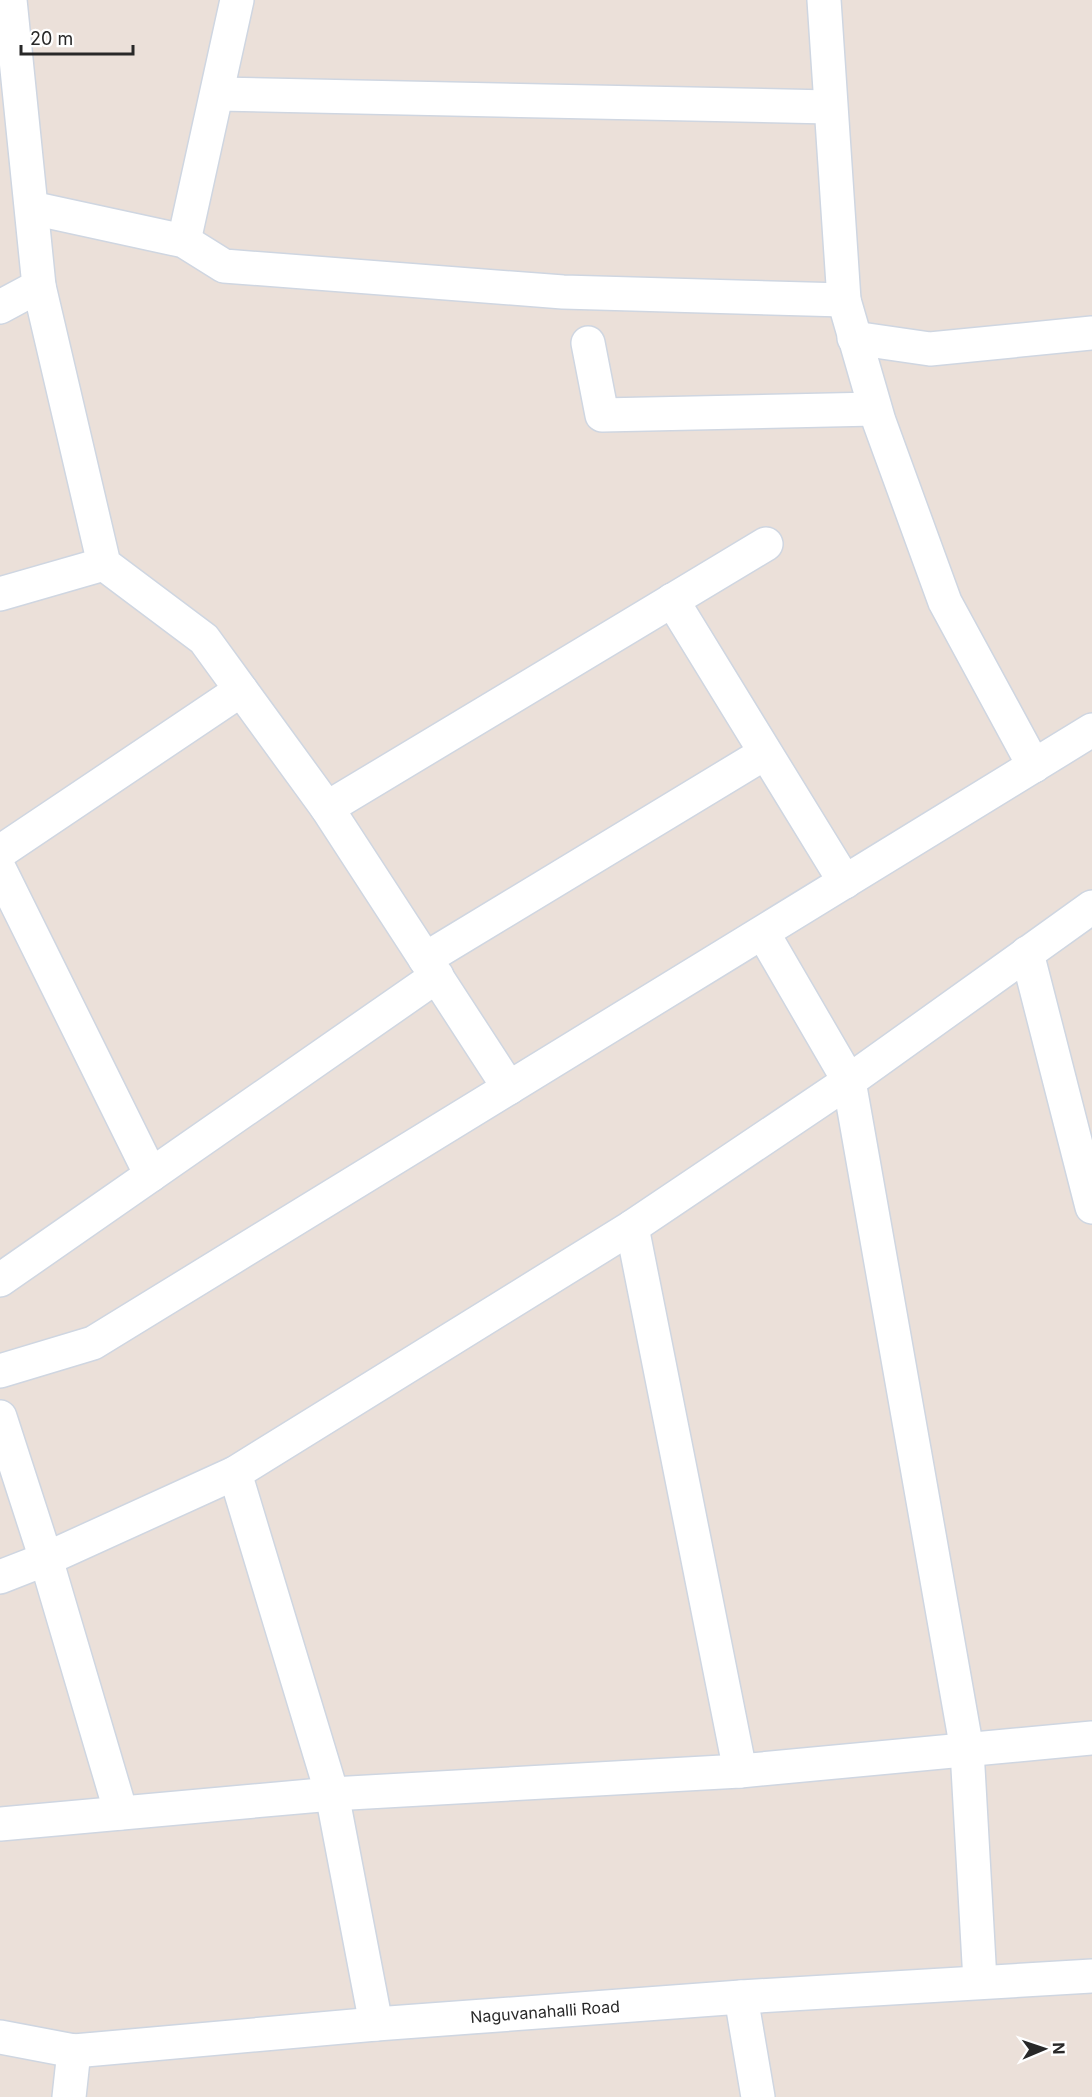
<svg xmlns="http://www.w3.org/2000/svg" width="1092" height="2097" font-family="Inter,sans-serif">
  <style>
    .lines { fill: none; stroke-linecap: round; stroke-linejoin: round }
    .minor-casing { stroke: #cfd6e1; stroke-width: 36 }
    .minor { stroke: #fff; stroke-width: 33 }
    .labels { text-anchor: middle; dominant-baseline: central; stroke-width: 4.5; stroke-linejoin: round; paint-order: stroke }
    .street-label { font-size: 16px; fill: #282828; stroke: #fff }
  </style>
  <rect width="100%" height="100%" fill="#ebe0d9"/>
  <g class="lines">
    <g class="minor-casing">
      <g id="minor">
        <path d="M824,0L844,300L879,421L945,602L1034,766"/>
        <path d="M218,94L830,107"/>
        <path d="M32,208L184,241L224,266L563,292L844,300"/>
        <path d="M184,241L237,0"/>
        <path d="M39,286L104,564L204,639L327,808L509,1088"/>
        <path d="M0,307L39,286L10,0"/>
        <path d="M854,338L930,349L1092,333"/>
        <path d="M588,343L602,415L875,409"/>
        <path d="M0,594L104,564"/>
        <path d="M672,600L845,882"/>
        <path d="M327,808L766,544"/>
        <path d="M0,852L241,690"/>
        <path d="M0,870L151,1175"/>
        <path d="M763,933L849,1081L967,1750L980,1981"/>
        <path d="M1027,953L1092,1207"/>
        <path d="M425,959L765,753"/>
        <path d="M632,1227L740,1771"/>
        <path d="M0,1280L437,976"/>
        <path d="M0,1371L93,1343L1092,730"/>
        <path d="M0,1417L46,1559L121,1813"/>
        <path d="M235,1473L332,1794L376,2024"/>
        <path d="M0,1577L46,1559L235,1473L632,1227L849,1081L1092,907"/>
        <path d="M0,1824L332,1794L740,1771L1092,1738"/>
        <path d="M741,1997L758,2097"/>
        <path id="s1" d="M0,2037L74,2051L376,2024L741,1997L1092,1976"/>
        <path d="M69,2097L74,2051"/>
      </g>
    </g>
    <use href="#minor" class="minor"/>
  </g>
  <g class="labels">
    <g class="street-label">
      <text stroke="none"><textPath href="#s1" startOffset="548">Naguvanahalli Road</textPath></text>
    </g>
  </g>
  <g transform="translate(1044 2049) rotate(88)" stroke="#ffffff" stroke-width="4.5" paint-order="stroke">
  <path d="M0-4.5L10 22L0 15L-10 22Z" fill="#282828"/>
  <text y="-9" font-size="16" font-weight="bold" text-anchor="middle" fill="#282828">N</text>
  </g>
  <path d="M21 45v9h112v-9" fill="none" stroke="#282828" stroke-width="3"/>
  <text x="30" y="45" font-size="18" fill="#282828" stroke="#ffffff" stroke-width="4.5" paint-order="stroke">20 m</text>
</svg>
